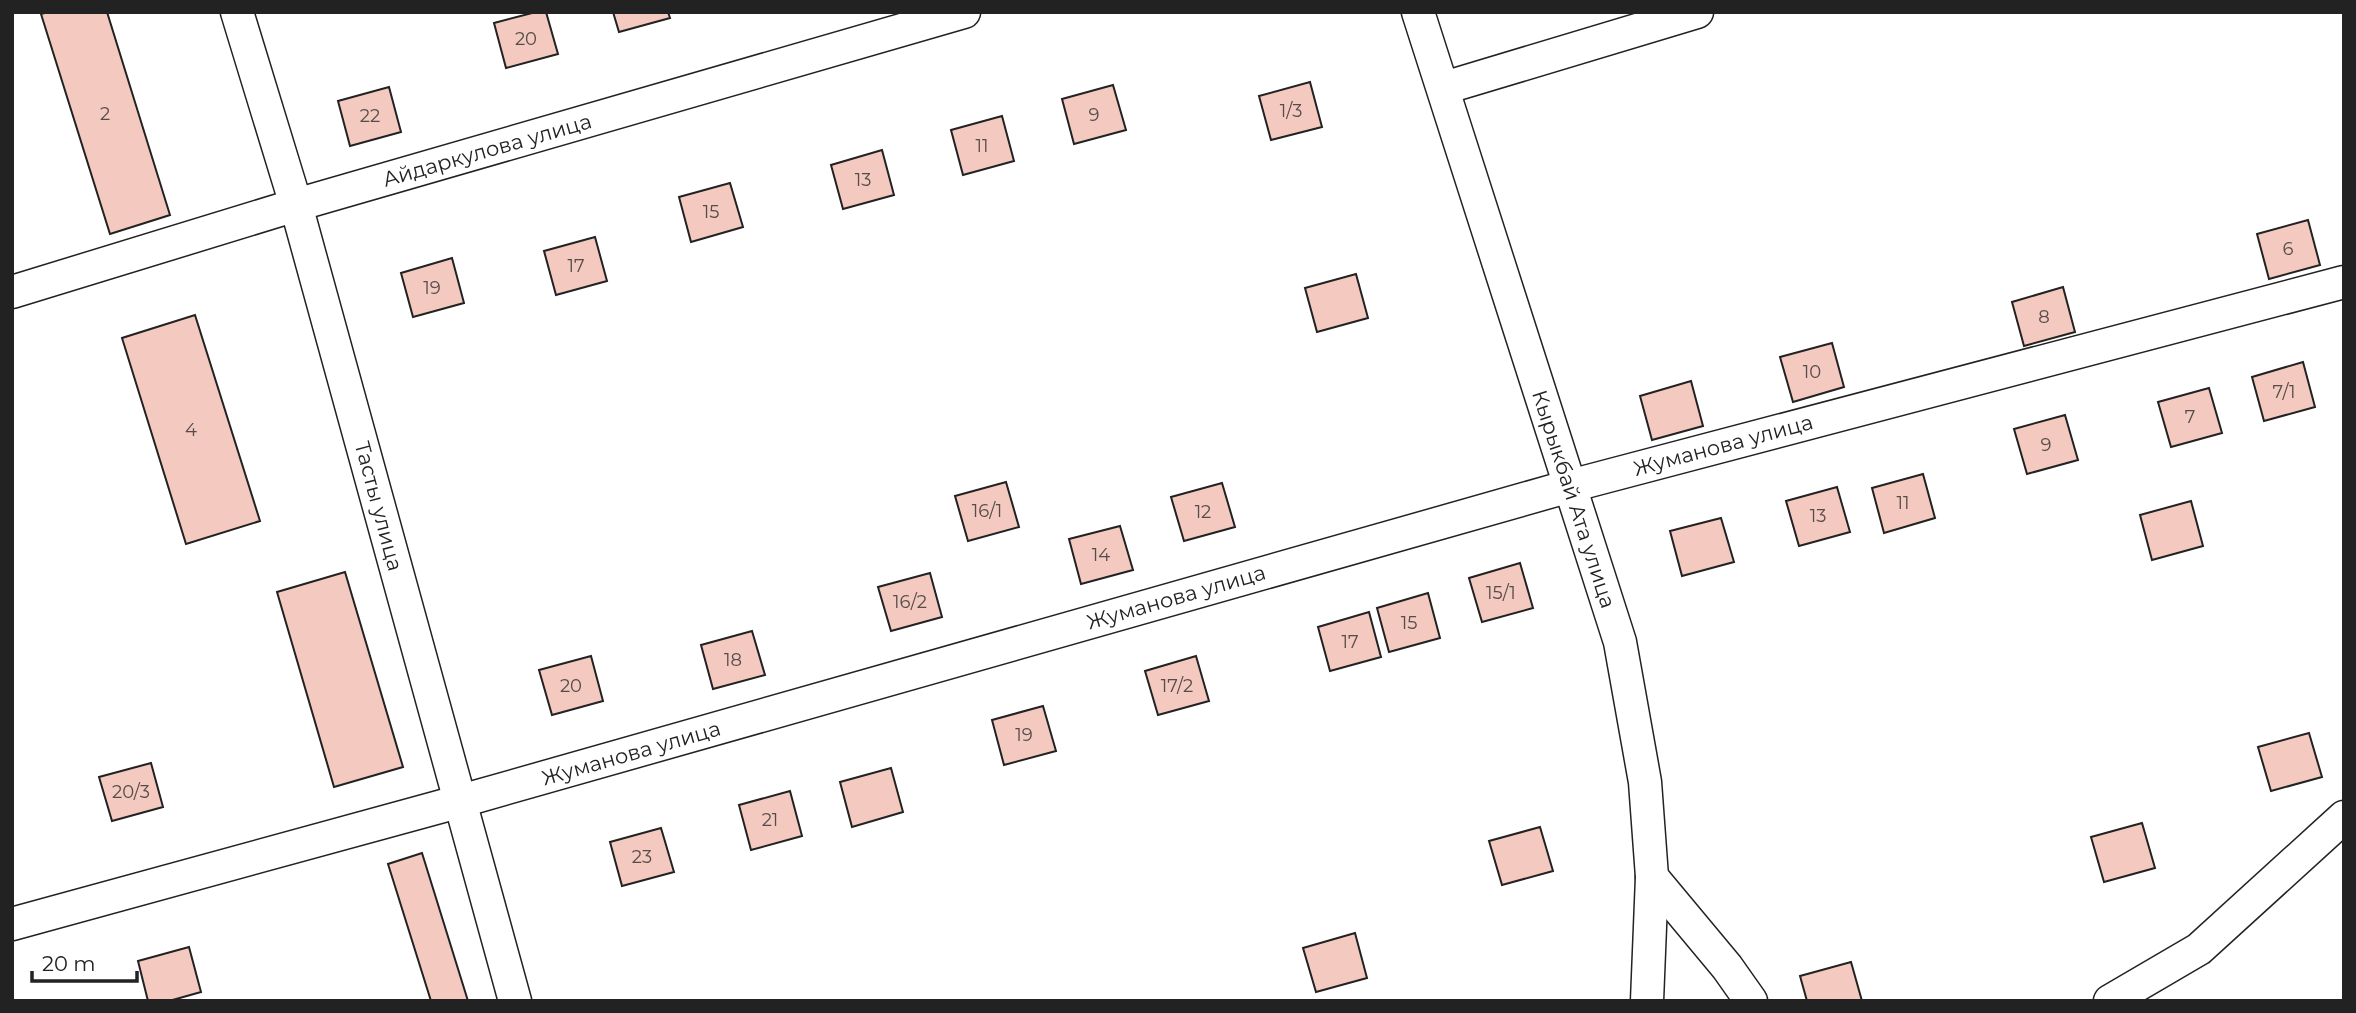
<svg xmlns="http://www.w3.org/2000/svg" width="2356" height="1013" font-family="Montserrat,sans-serif">
  <style>
    .building { fill: #f3c9c0; stroke: #222; stroke-width: 2 }
    .lines { fill: none; stroke-linecap: round; stroke-linejoin: round }
    .minor-casing { stroke: #222; stroke-width: 35 }
    .minor { stroke: #fff; stroke-width: 32 }
    .labels { text-anchor: middle; dominant-baseline: central; stroke-width: 5; stroke-linejoin: round; paint-order: stroke }
    .number-label { font-size: 18px; fill: #564c4a }
    .street-label { font-size: 21px; fill: #222; stroke: #fff }
  </style>
  <rect width="100%" height="100%" fill="#fff"/>
  <g class="building">
    <path d="M48,12H107L170,215L110,234L41,14Z"/>
    <path d="M536,12H546L558,54L506,68L494,23Z"/>
    <path d="M613,12H668L670,18L619,32Z"/>
    <path d="M1310,82L1322,127L1271,140L1259,96Z"/>
    <path d="M1113,85L1126,130L1074,144L1062,99Z"/>
    <path d="M389,87L401,132L350,146L338,101Z"/>
    <path d="M1002,116L1014,161L963,175L951,130Z"/>
    <path d="M882,150L894,195L843,209L831,165Z"/>
    <path d="M730,183L743,227L691,242L679,197Z"/>
    <path d="M2308,220L2320,265L2269,279L2257,234Z"/>
    <path d="M595,237L607,281L556,295L544,251Z"/>
    <path d="M452,258L464,303L413,317L401,273Z"/>
    <path d="M1356,274L1368,318L1317,332L1305,288Z"/>
    <path d="M2063,287L2075,332L2024,346L2012,302Z"/>
    <path d="M195,315L260,521L186,544L122,338Z"/>
    <path d="M1832,343L1844,387L1793,402L1780,357Z"/>
    <path d="M2303,362L2315,407L2264,421L2252,377Z"/>
    <path d="M1691,381L1703,426L1652,440L1640,396Z"/>
    <path d="M2209,388L2222,433L2171,447L2158,402Z"/>
    <path d="M2065,415L2078,460L2027,474L2014,429Z"/>
    <path d="M1923,474L1935,518L1884,533L1872,488Z"/>
    <path d="M1006,482L1019,527L968,541L955,496Z"/>
    <path d="M1222,483L1235,527L1184,541L1171,497Z"/>
    <path d="M1837,487L1850,532L1799,546L1786,501Z"/>
    <path d="M2191,501L2203,546L2152,560L2140,515Z"/>
    <path d="M1721,518L1734,562L1682,576L1670,531Z"/>
    <path d="M1120,526L1133,570L1081,584L1069,539Z"/>
    <path d="M1520,563L1533,608L1482,622L1469,578Z"/>
    <path d="M345,572L403,767L334,787L277,592Z"/>
    <path d="M930,573L942,617L891,631L878,587Z"/>
    <path d="M1428,593L1440,638L1389,652L1377,608Z"/>
    <path d="M1369,612L1381,657L1330,671L1318,627Z"/>
    <path d="M752,631L765,675L713,689L701,645Z"/>
    <path d="M591,656L603,701L552,715L539,670Z"/>
    <path d="M1196,656L1209,701L1158,715L1145,671Z"/>
    <path d="M1043,706L1056,751L1004,765L992,720Z"/>
    <path d="M2309,733L2322,777L2271,791L2258,747Z"/>
    <path d="M151,763L163,807L112,821L99,777Z"/>
    <path d="M891,768L903,812L852,827L840,782Z"/>
    <path d="M790,791L802,836L751,850L739,805Z"/>
    <path d="M2142,823L2155,868L2104,882L2091,837Z"/>
    <path d="M1540,827L1553,871L1502,885L1489,841Z"/>
    <path d="M661,828L674,872L622,886L610,842Z"/>
    <path d="M422,853L468,1001H431L388,864Z"/>
    <path d="M1355,933L1367,978L1316,992L1303,948Z"/>
    <path d="M189,947L201,992L169,1001H148L138,961Z"/>
    <path d="M1851,962L1862,1001H1807L1800,976Z"/>
  </g>
  <g class="lines">
    <g class="minor-casing">
      <g id="minor">
        <path d="M237,12L296,205L515,1001"/>
        <path d="M1418,12L1620,642L1645,782L1652,877L1647,1001"/>
        <path d="M1444,88L1697,12"/>
        <path d="M12,292L296,205L964,12"/>
        <path d="M1652,877L1727,967L1751,1001"/>
        <path d="M12,924L461,801L1570,486L2344,282"/>
        <path d="M2110,1001L2199,949L2344,817"/>
      </g>
    </g>
    <use href="#minor" class="minor"/>
  </g>
  <g class="labels">
    <g class="number-label">
      <text x="526" y="39">20</text>
      <text x="1291" y="111">1/3</text>
      <text x="105" y="114">2</text>
      <text x="1094" y="115">9</text>
      <text x="370" y="116">22</text>
      <text x="982" y="146">11</text>
      <text x="863" y="180">13</text>
      <text x="711" y="212">15</text>
      <text x="2288" y="249">6</text>
      <text x="576" y="266">17</text>
      <text x="432" y="288">19</text>
      <text x="2044" y="317">8</text>
      <text x="1812" y="372">10</text>
      <text x="2284" y="392">7/1</text>
      <text x="2190" y="417">7</text>
      <text x="191" y="430">4</text>
      <text x="2046" y="445">9</text>
      <text x="1903" y="503">11</text>
      <text x="987" y="511">16/1</text>
      <text x="1203" y="512">12</text>
      <text x="1818" y="516">13</text>
      <text x="1101" y="555">14</text>
      <text x="1501" y="593">15/1</text>
      <text x="910" y="602">16/2</text>
      <text x="1409" y="623">15</text>
      <text x="1350" y="642">17</text>
      <text x="733" y="660">18</text>
      <text x="571" y="686">20</text>
      <text x="1177" y="686">17/2</text>
      <text x="1024" y="735">19</text>
      <text x="131" y="792">20/3</text>
      <text x="770" y="820">21</text>
      <text x="642" y="857">23</text>
    </g>
    <g class="street-label">
      <text transform="translate(487 150) rotate(-16)">Айдаркулова улица</text>
      <text transform="translate(1723 445) rotate(-15)">Жуманова улица</text>
      <text transform="translate(1574 499) rotate(72)">Кырыкбай Ата улица</text>
      <text transform="translate(379 506) rotate(75)">Тасты улица</text>
      <text transform="translate(1176 597) rotate(-16)">Жуманова улица</text>
      <text transform="translate(631 753) rotate(-16)">Жуманова улица</text>
    </g>
  </g>
  <rect width="2356" height="1013" fill="none" stroke="#222222" stroke-width="28"/>
  <path d="M32 971v10h105v-10" fill="none" stroke="#222222" stroke-width="3.5"/>
  <text x="42" y="971" font-size="21" fill="#222222" stroke="#ffffff" stroke-width="5" paint-order="stroke">20 m</text>
</svg>
